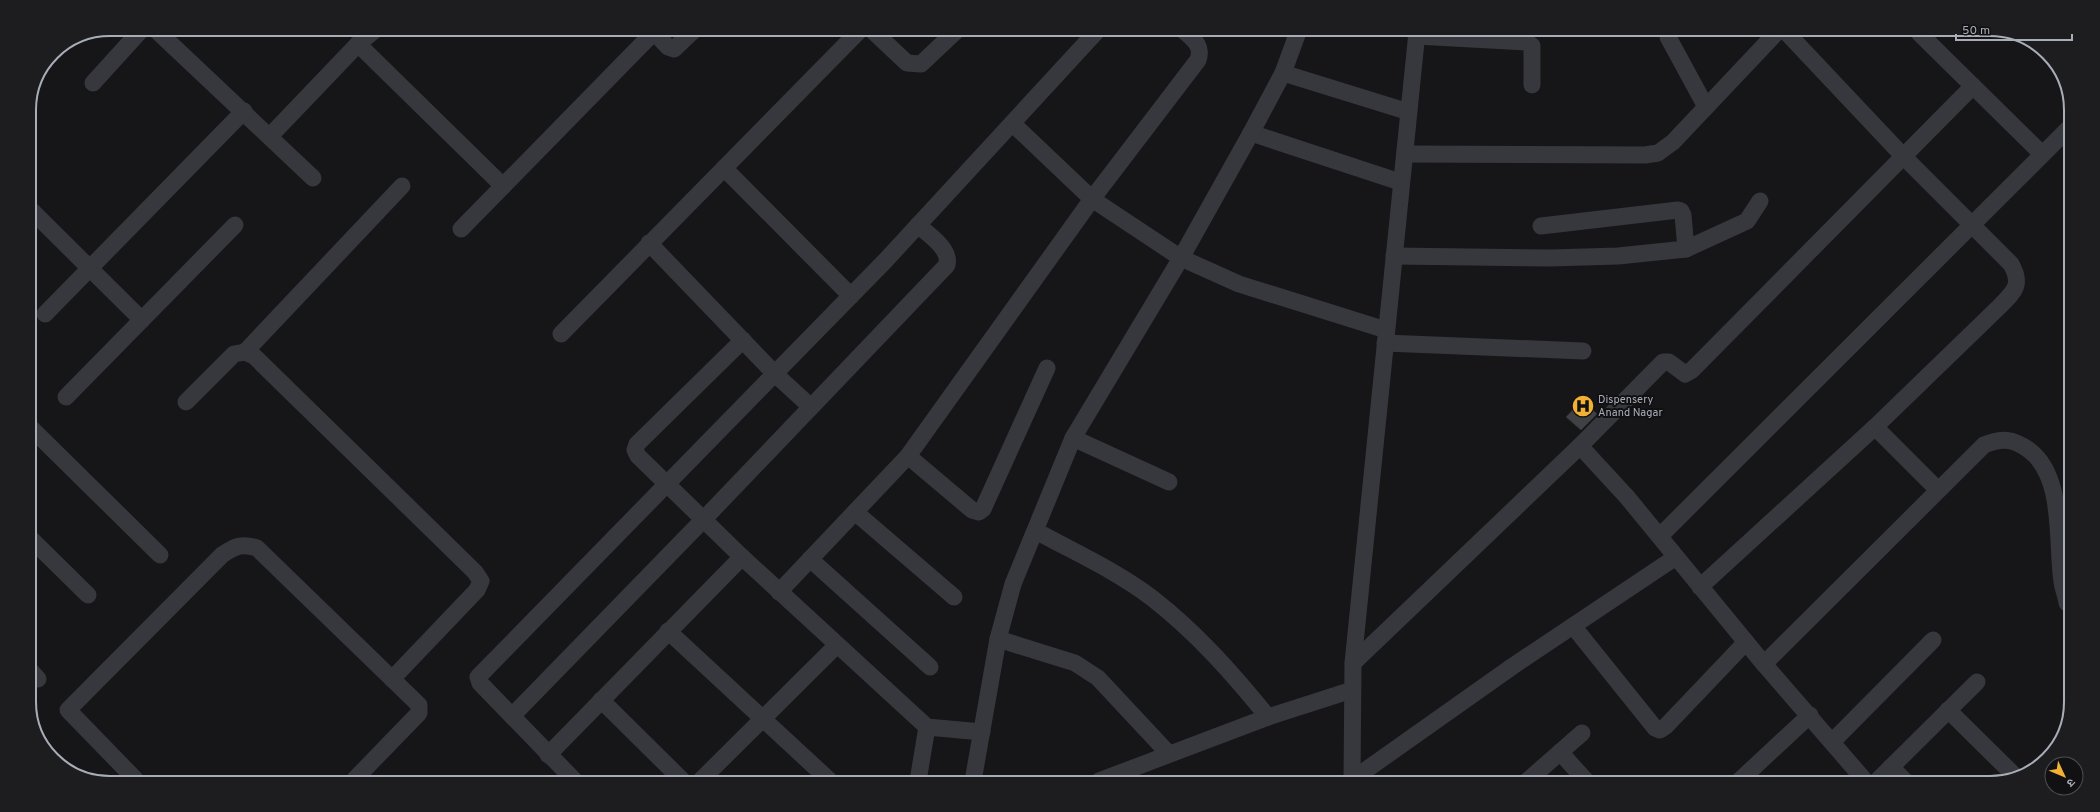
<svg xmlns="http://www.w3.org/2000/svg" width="2100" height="812" font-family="Overpass,'Noto Sans Devanagari',sans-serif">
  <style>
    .building { fill: #404145; stroke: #303034 }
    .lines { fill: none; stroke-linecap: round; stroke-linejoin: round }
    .minor { stroke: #37383d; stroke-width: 17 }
    .labels { text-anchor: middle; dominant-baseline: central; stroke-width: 4; stroke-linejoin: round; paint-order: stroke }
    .poi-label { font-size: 11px; fill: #a8adb8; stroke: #111113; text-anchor: start }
    .rim { fill: none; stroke: #a8adb8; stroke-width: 2 }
  </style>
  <rect width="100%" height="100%" fill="#161618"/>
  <path class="building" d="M1582,400L1597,414L1581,430L1566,417Z"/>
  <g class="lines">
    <g class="minor">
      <path d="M155,29L313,178"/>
      <path d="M652,30L668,47L674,49L694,30"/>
      <path d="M873,31L907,63L921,64L956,31"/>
      <path d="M1668,33V37L1706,107"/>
      <path d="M1919,33L2042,154"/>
      <path d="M1416,36L1527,42L1532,46V85"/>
      <path d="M358,44L503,186"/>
      <path d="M1283,73L1409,112"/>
      <path d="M93,83L142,29"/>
      <path d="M1013,124L1092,199L1181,258L1239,284L1386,330"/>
      <path d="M1251,133L1400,182"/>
      <path d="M270,136L358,44L375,30"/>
      <path d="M1405,154L1645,155L1658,153L1673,142L1776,33"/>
      <path d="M724,168L851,296"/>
      <path d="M29,208L142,320"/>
      <path d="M461,229L654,32"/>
      <path d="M649,243L775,374L811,407"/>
      <path d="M1686,249L1747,221L1760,201"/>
      <path d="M1394,256L1551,258L1618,256L1686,249L1683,215L1681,211L1678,210L1541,226"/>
      <path d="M45,314L244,111"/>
      <path d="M561,334L859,31"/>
      <path d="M743,340L637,444L635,450L638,456L742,557L927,727L982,732"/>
      <path d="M1385,343L1583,351"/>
      <path d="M245,352L402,186"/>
      <path d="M66,397L235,225"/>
      <path d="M186,402L234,354L245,352L254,356L475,572L481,581L477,590L392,679"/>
      <path d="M29,426L160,555"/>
      <path d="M1875,427L1938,490"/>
      <path d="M1073,438L1169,482"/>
      <path d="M1580,446L1627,497L1764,664L1867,783"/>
      <path d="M908,456L972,510L979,512L983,509L1047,368"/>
      <path d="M855,512L954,597"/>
      <path d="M1036,531C1074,552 1117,571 1152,598C1197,633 1232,673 1268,717"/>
      <path d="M1660,536L2071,126"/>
      <path d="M29,537L88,595"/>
      <path d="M810,559L930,667"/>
      <path d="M1700,587L1875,427L1999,307C2014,292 2023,285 2011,264L1904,157L1787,33"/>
      <path d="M779,592L908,456L1092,199L1198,60C1203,46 1194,40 1184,31"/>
      <path d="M1573,626L1655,728L1660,730L1666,726L1746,642"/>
      <path d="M668,631L829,780"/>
      <path d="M998,639L1075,663L1098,678L1169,754"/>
      <path d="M1353,663L1580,446L1663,362H1669L1685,374L1692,370L1973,86"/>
      <path d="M1764,664L1984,445C2002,438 2012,438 2029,450C2065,477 2056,542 2062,582C2063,589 2066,596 2067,603"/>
      <path d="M29,669L38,679"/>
      <path d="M601,700L682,780"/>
      <path d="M1948,710L2014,775"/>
      <path d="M512,716L703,520L947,265C951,249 929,235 918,225"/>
      <path d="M1832,742L1933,640"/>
      <path d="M1560,752L1587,782"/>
      <path d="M548,755L742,557"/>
      <path d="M1891,767L1907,783"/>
      <path d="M135,779L68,710L222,555C235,546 242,543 257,548L419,705V713L355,779"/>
      <path d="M574,780L480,683L478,677L885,261L1097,31"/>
      <path d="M701,780L837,645"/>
      <path d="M918,781L927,727"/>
      <path d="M973,781L998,639L1013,584L1073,438L1181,258L1251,133L1283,73L1298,32"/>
      <path d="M1099,781L1268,717L1352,690"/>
      <path d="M1349,782L1513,666L1676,557"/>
      <path d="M1352,782L1353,663L1417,32"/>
      <path d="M1526,782L1582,733"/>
      <path d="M1738,782L1810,715"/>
      <path d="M1875,783L1977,682"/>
    </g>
  </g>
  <defs>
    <g id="hospital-disc" transform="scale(1.15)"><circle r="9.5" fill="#f2b134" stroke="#111113"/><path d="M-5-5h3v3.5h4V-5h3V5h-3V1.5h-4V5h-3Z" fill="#111"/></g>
  </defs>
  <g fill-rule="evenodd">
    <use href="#hospital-disc" x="1583" y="406"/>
  </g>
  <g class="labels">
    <g class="poi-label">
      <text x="1598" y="400">Dispensery<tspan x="1598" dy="13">Anand Nagar</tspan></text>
    </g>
  </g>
  <path d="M0 0H2100V812H0ZM110 36H1990A74 74 0 0 1 2064 110V702A74 74 0 0 1 1990 776H110A74 74 0 0 1 36 702V110A74 74 0 0 1 110 36Z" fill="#1d1d20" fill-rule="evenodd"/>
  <path class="rim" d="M110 36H1990A74 74 0 0 1 2064 110V702A74 74 0 0 1 1990 776H110A74 74 0 0 1 36 702V110A74 74 0 0 1 110 36Z"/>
  <g transform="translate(2064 776) rotate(134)"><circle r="19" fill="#111113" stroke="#4d4f55"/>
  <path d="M0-3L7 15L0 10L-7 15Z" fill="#f2b134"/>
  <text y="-6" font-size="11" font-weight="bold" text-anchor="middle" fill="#a8adb8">उ</text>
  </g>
  <path d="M1956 34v6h116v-6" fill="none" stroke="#a8adb8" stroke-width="2"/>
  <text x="1962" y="34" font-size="12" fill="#a8adb8" stroke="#111113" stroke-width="3" paint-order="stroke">50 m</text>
</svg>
